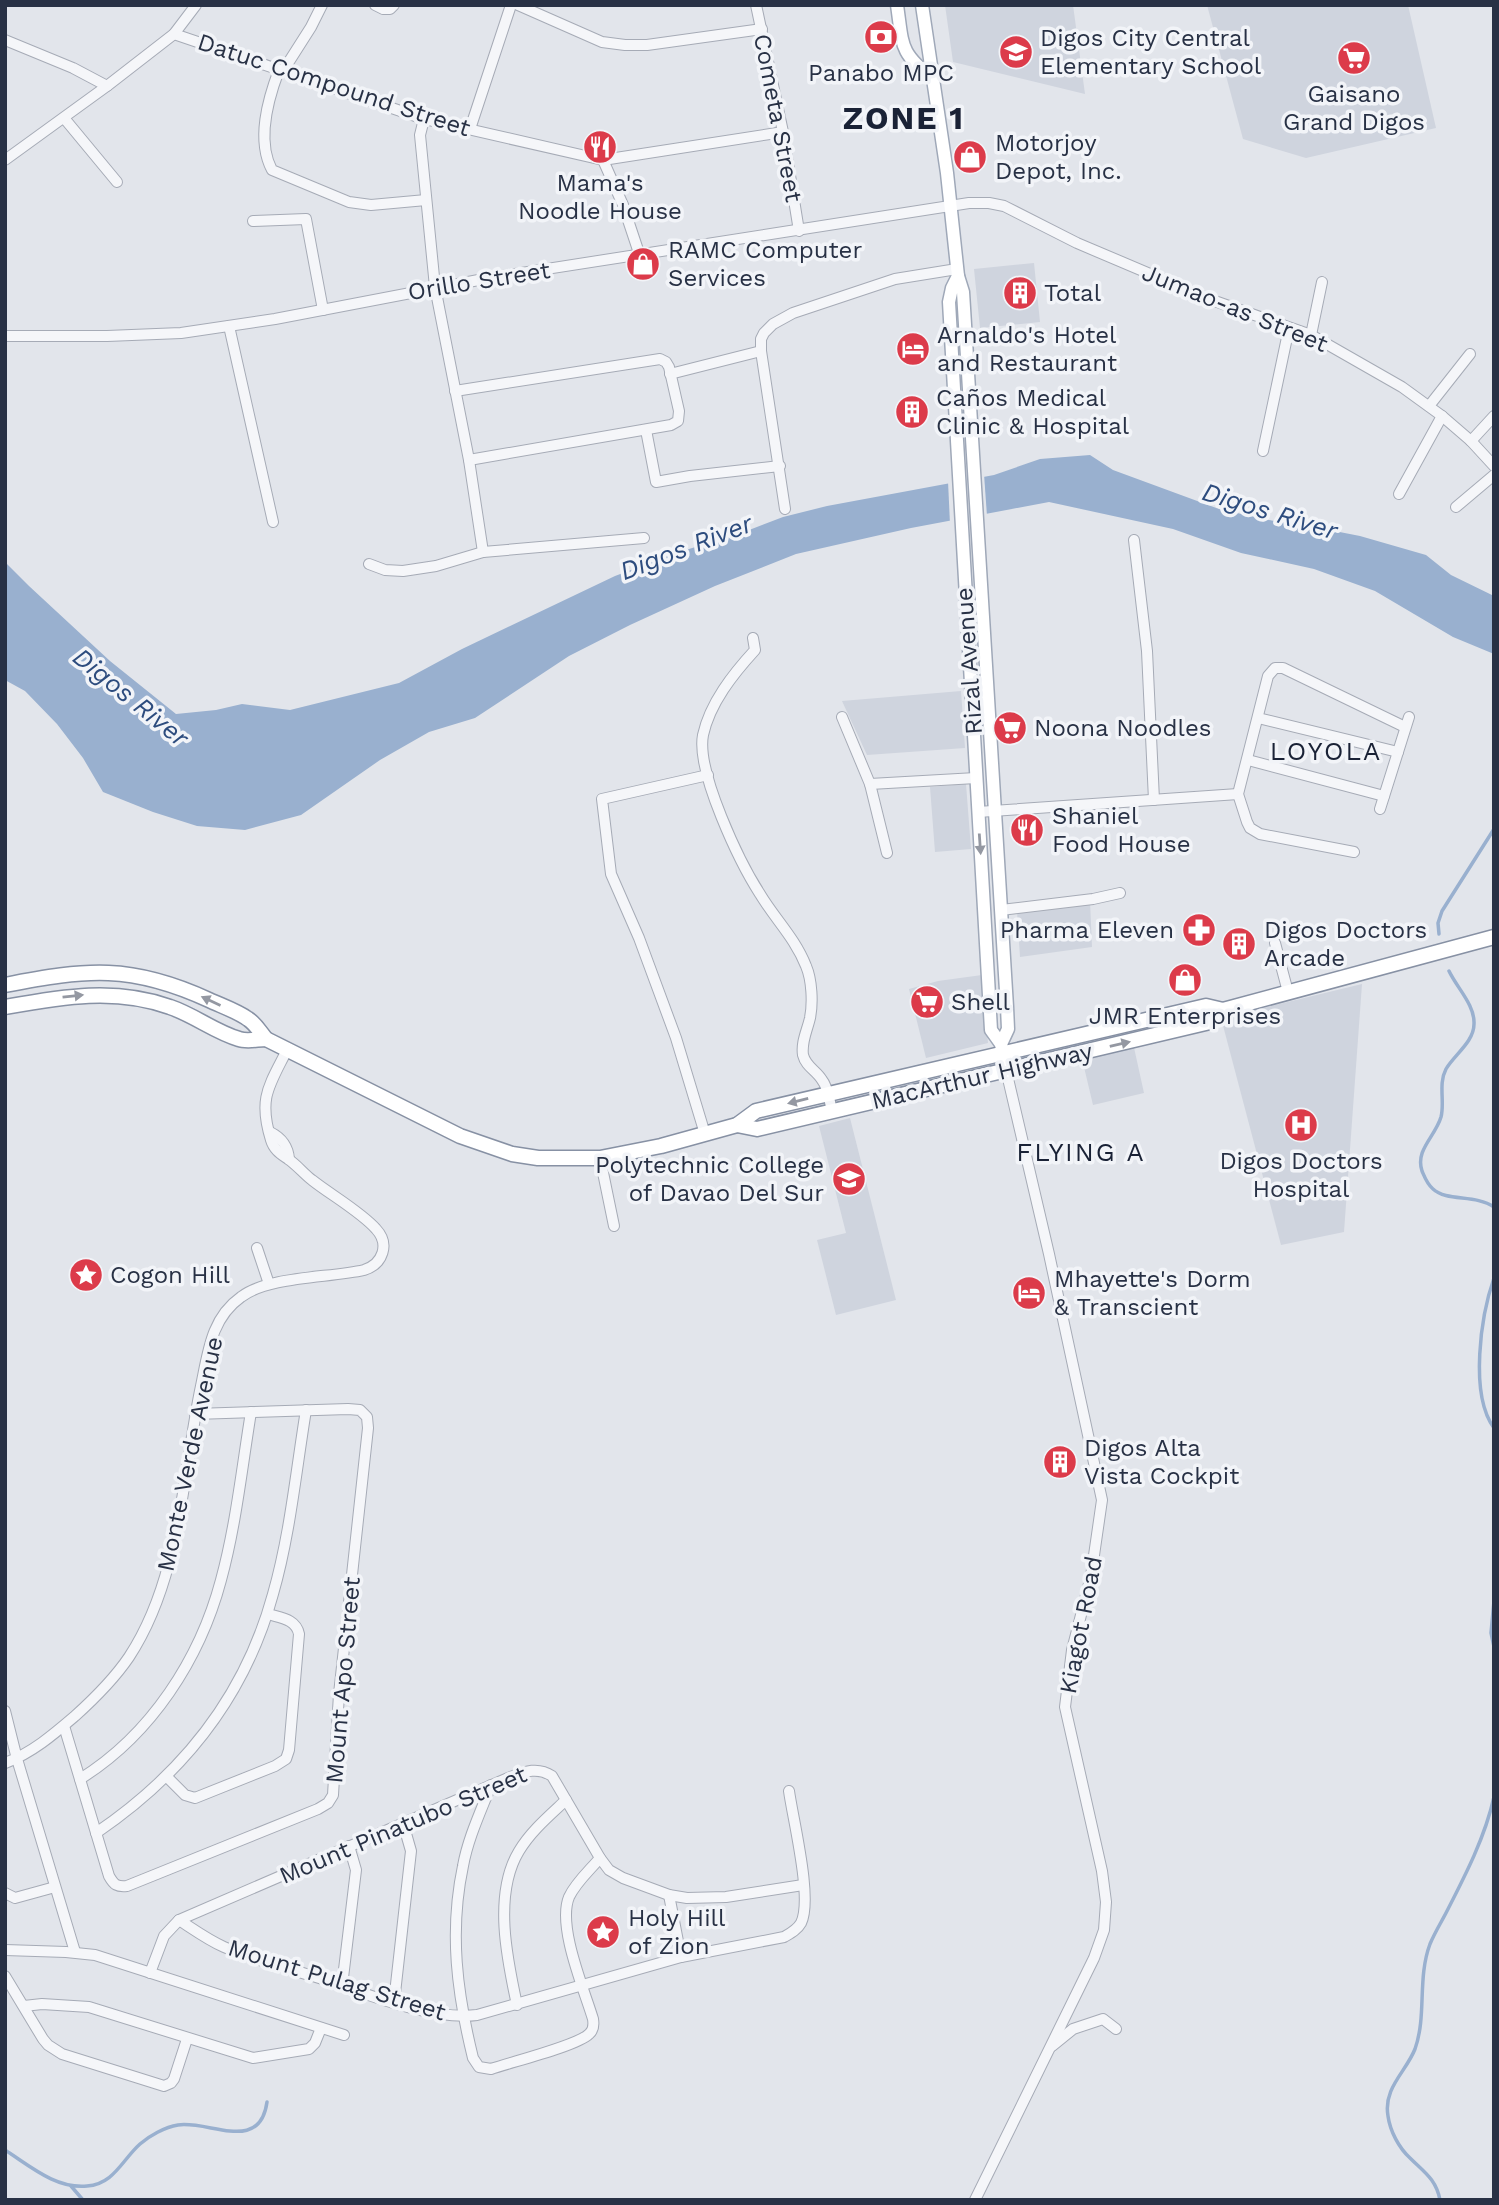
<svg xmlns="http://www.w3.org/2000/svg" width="1499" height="2205" font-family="'Work Sans',sans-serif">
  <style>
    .built { fill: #cfd4de }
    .water { fill: #99b0cf }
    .pier { fill: #e2e5eb }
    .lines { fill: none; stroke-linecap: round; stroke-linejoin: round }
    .stream { stroke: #99b0cf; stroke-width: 3.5 }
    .minor-casing { stroke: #a6abb6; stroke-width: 12 }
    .major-casing { stroke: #9fa8b8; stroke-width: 15 }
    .highway-casing { stroke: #8791a4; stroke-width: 17 }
    .minor { stroke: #f5f6f9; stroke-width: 10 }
    .major { stroke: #fff; stroke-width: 12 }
    .highway { stroke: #fff; stroke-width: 14 }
    .oneway { fill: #9498a2 }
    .labels { text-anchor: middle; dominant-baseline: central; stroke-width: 7; stroke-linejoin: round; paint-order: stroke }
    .poi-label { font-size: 24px; fill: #283145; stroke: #f2f4f8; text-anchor: start }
    .street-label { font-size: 24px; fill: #283145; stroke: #f2f4f8 }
    .water-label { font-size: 26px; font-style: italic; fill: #2d4c7e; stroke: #f2f4f8 }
    .neighbourhood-label { font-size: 26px; letter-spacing: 2px; fill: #1a2236; stroke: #f2f4f8 }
    .district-label { font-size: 32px; font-weight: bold; letter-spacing: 2px; fill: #1a2236; stroke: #f2f4f8 }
  </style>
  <rect width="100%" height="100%" fill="#e2e5eb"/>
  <g class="built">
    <path d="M945,5H1073L1085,94L953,62Z"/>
    <path d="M1207,5H1408L1436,128L1306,158L1243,139Z"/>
    <path d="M1034,263L1040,322L980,328L974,269Z"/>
    <path d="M961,691L965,748L867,755L842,701Z"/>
    <path d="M966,784L971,849L935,852L930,787Z"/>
    <path d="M1090,901L1092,947L1020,957L1017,911Z"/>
    <path d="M982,975L988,1043L926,1058L909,989L938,981Z"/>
    <path d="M1362,984L1344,1232L1281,1245L1221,1018Z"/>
    <path d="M1133,1043L1144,1093L1093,1105L1084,1067L1072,1056Z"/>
    <path d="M850,1118L896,1300L836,1315L817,1240L846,1233L819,1126Z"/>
  </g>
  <path class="water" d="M1090,455L1113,470L1219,509L1269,520L1309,526L1360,536L1426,555L1451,575L1494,596V654L1453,637L1375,591L1314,569L1241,553L1173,529L1049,502L911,528L796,554L715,586L630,625L569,656L475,718L429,732L380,760L301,815L245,830L197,826L153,812L103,792L83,758L57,724L25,691L5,680V562L29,586L110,661L176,714L216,710L242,704L290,710L399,683L462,649L615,576L676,553L744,532L783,517L827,506L994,475L1040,459Z"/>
  <path class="pier" d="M984,474L987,516L950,524L948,481Z"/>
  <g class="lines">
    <g class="stream">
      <path d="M1439,934L1438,923L1442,911L1494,829"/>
      <path d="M1449,971C1457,988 1475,1005 1474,1024C1474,1042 1454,1055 1446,1069C1438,1084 1445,1102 1441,1117C1435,1137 1415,1150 1422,1171C1425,1178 1427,1184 1433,1189C1447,1202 1475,1194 1494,1207"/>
      <path d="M1494,1278C1481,1315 1469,1394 1494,1428"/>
      <path d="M1494,1601L1491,1633L1494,1647"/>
      <path d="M5,2150C30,2166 56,2189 87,2186C114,2184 122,2160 140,2144C149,2136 165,2127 178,2125C209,2120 260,2154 267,2102"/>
      <path d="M71,2186L83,2200"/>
      <path d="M1440,2200C1436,2179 1424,2172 1410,2158C1399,2148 1390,2131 1388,2116C1383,2088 1406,2072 1415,2049C1427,2015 1417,1979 1430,1944C1435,1932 1442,1921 1447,1911C1466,1874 1485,1837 1494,1797"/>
    </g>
    <g class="minor-casing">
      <g id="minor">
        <path d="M375,5L383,9H390L394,5"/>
        <path d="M518,5L602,42L625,45H647L762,29"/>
        <path d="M756,5L783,132L799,231"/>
        <path d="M174,34L424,119L603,160L783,132"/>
        <path d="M5,40L73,68L107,86"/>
        <path d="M279,70C268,99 256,140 272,170L349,202L371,205L426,200"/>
        <path d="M283,71L311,27L322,5"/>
        <path d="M64,118L117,182"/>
        <path d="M424,119L420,135L435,287L469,460L483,552"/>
        <path d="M470,129L511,5"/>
        <path d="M5,160L107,86L174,34L196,5"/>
        <path d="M603,160L623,205L640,256"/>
        <path d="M253,221L306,219L323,310"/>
        <path d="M229,326L273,522"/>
        <path d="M1311,335L1322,282"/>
        <path d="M5,336H107L181,333L275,319L489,278L969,203H989L1004,206L1077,243L1209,299L1311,335L1402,387L1442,416L1471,441L1494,466"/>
        <path d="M670,374L761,351"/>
        <path d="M455,391L660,359L666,362L669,367L679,411L678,421L671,425L469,460"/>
        <path d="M1429,406L1470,354"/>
        <path d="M646,430L656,482L690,476L780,466"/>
        <path d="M1471,441L1494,416"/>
        <path d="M1263,451L1289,328"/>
        <path d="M1399,494L1442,416"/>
        <path d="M1456,507L1494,475"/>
        <path d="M785,509L761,351V339L764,333L773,324L793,313L895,279L957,269"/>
        <path d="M1134,540L1147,651L1154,800"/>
        <path d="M369,564L385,570L403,571L436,566L483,552L644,538"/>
        <path d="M753,638L755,650C733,674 710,703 703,735C696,772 740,863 760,894C775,919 795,938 806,966C812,980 813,1003 810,1018C807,1031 801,1042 803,1055C806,1067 816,1070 822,1080C828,1087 829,1100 832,1110"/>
        <path d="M842,717L870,784L887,853"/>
        <path d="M1258,718L1398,752"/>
        <path d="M1248,760L1384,796"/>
        <path d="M870,784L976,778"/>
        <path d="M1380,809L1409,717"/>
        <path d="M978,812L1238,794"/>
        <path d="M1354,852L1260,834L1250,828L1247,822L1238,794L1268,676L1275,668H1283L1405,727"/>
        <path d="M1001,910L1093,899L1120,893"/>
        <path d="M1275,943L1288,992"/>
        <path d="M270,1132C282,1138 288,1146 289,1159"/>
        <path d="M705,1134L676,1038L639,938L611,874L602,799L708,775"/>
        <path d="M600,1158L614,1226"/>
        <path d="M257,1248L269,1284"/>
        <path d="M5,1711L17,1759L75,1952"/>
        <path d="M64,1726L109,1876C114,1885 117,1887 127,1886L318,1809L328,1803L333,1795L339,1694L368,1428L367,1417L360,1410L348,1409L195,1414"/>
        <path d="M5,1763C32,1753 54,1734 75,1716C95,1698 114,1679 129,1657C181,1578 182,1476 201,1386C208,1353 211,1318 241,1297C268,1276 330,1278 364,1270C383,1264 390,1244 376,1229C361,1212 331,1195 312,1180C304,1174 297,1165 288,1159C281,1154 274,1150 271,1140C258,1098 269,1086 287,1050"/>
        <path d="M167,1777L185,1795L195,1798L275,1766L286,1759L289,1750L299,1634C296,1619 281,1618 268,1614"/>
        <path d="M80,1779C151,1735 200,1659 221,1580C236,1525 242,1467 251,1412"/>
        <path d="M491,1785C481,1811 468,1838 463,1866C449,1932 457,1993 473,2058L479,2067L491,2069C511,2062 577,2046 589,2034C594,2030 594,2025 593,2019C584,1989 557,1926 569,1897C576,1882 590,1870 600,1858"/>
        <path d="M96,1833C183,1774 245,1697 273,1594C290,1535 296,1471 306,1410"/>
        <path d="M5,1893L15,1898L55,1887"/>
        <path d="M669,1895L681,1957"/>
        <path d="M179,1920C193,1929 208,1940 224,1947C254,1960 286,1968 316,1977C362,1992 430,2021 477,2015L681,1957L784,1937C791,1933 797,1930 801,1923C813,1899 793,1820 789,1791"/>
        <path d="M5,1950L66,1952L95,1955L344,2035"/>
        <path d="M150,1973L164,1936L179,1920L508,1778C524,1772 537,1766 552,1776L600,1858L609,1870L623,1878L669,1895L687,1898L726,1897L803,1885"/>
        <path d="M5,1976L43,2039L48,2045L62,2054L164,2086L171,2083L174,2079L187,2039"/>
        <path d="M342,1986L356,1870L349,1846"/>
        <path d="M394,2002L411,1851L403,1823"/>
        <path d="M517,2005C507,1959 493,1894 519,1851C531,1831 549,1816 566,1800"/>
        <path d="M24,2006L42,2004L89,2007L253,2058L309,2049L315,2043L321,2028"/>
        <path d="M1052,2046L1073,2029L1103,2019L1116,2029"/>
        <path d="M975,2200L1094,1958L1104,1930L1106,1902L1102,1871L1065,1707L1072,1650L1091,1576L1102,1500L1049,1254L1006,1070"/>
      </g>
    </g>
    <g class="major-casing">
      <g id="major">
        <path d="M897,5C903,46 899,52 933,79"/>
        <path d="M922,5L947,173L958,276L963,292L1007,1007L1008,1029L1001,1044"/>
        <path d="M958,276L952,288L949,302L991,1030L1001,1044L1006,1070"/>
      </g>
    </g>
    <g class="highway-casing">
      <g id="highway">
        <path d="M5,985C87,969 131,964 209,1000C222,1006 237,1011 248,1019C255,1023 260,1032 266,1039L460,1136L512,1154L538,1158H600L661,1146L737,1125L756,1111L1206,1006L1223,1010L1494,937"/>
        <path d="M5,1007C61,997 115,987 170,1007C194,1015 215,1032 239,1039C247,1042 258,1039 266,1039"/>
        <path d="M737,1125L757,1129L1210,1022L1223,1010"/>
      </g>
    </g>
    <use href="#minor" class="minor"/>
    <use href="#major" class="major"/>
    <use href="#highway" class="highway"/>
  </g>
  <defs><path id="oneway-solid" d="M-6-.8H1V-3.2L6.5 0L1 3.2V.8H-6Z" transform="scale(1.75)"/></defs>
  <g class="oneway">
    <use href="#oneway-solid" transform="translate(980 844) rotate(86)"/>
    <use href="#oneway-solid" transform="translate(73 996) rotate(-6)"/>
    <use href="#oneway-solid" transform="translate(211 1001) rotate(-155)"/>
    <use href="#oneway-solid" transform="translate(1120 1044) rotate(-13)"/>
    <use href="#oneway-solid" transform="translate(798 1101) rotate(166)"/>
  </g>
  <defs>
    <g id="bank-disc" transform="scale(1.75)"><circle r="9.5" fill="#dc3b4a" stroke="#f2f4f8"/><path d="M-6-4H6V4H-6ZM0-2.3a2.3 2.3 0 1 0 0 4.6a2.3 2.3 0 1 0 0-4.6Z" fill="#fff"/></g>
    <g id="school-disc" transform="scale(1.75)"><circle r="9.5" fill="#dc3b4a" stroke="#f2f4f8"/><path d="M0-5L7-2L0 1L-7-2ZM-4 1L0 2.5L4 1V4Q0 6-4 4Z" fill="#fff"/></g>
    <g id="supermarket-disc" transform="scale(1.75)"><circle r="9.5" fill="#dc3b4a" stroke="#f2f4f8"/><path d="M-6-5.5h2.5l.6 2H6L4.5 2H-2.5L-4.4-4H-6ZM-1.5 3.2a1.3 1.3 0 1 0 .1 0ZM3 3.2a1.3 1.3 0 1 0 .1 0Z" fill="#fff"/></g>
    <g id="restaurant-disc" transform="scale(1.75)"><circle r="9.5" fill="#dc3b4a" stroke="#f2f4f8"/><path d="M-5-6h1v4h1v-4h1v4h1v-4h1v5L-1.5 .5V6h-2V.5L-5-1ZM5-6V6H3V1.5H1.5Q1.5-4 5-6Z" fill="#fff"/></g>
    <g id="shop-disc" transform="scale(1.75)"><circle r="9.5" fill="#dc3b4a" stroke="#f2f4f8"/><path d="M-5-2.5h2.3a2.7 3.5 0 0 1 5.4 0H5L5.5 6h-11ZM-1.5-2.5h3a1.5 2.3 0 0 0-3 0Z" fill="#fff"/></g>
    <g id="building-disc" transform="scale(1.75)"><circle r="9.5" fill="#dc3b4a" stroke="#f2f4f8"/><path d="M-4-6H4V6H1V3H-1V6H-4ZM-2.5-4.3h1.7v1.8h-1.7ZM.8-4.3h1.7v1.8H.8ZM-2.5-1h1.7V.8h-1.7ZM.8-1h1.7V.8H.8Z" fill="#fff"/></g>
    <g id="hotel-disc" transform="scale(1.75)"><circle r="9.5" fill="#dc3b4a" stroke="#f2f4f8"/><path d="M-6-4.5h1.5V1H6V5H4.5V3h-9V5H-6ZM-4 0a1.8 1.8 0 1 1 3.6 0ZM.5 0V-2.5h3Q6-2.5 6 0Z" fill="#fff"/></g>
    <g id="pharmacy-disc" transform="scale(1.75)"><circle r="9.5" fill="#dc3b4a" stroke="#f2f4f8"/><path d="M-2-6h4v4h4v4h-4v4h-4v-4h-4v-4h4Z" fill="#fff"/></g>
    <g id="hospital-disc" transform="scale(1.75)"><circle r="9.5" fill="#dc3b4a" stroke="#f2f4f8"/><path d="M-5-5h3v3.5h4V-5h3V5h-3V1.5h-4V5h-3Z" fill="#fff"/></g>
    <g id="sight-disc" transform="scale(1.75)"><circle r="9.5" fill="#dc3b4a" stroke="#f2f4f8"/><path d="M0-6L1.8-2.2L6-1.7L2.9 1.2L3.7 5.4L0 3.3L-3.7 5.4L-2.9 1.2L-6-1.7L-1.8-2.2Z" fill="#fff"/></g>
  </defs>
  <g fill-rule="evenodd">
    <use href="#bank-disc" x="881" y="37"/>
    <use href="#school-disc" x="1016" y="52"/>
    <use href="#supermarket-disc" x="1354" y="58"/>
    <use href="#restaurant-disc" x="600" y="147"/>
    <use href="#shop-disc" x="970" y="157"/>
    <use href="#shop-disc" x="643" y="264"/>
    <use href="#building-disc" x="1020" y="293"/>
    <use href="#hotel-disc" x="913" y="349"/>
    <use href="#building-disc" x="912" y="412"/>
    <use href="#supermarket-disc" x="1010" y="728"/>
    <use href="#restaurant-disc" x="1027" y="830"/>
    <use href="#pharmacy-disc" x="1199" y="930"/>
    <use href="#building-disc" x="1239" y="944"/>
    <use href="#shop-disc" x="1185" y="980"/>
    <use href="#supermarket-disc" x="927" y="1002"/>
    <use href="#hospital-disc" x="1301" y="1125"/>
    <use href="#school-disc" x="849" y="1179"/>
    <use href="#sight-disc" x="86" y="1275"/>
    <use href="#hotel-disc" x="1029" y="1293"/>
    <use href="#building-disc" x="1060" y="1462"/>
    <use href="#sight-disc" x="603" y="1932"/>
  </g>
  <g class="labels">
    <g class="poi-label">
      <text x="1040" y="38">Digos City Central<tspan x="1040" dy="28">Elementary School</tspan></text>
      <text x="881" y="73" text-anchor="middle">Panabo MPC</text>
      <text x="1354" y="94" text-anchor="middle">Gaisano<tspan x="1354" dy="28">Grand Digos</tspan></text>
      <text x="995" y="143">Motorjoy<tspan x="995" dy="28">Depot, Inc.</tspan></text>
      <text x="600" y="183" text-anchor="middle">Mama's<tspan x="600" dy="28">Noodle House</tspan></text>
      <text x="668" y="250">RAMC Computer<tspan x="668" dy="28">Services</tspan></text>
      <text x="1044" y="293">Total</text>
      <text x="937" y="335">Arnaldo's Hotel<tspan x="937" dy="28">and Restaurant</tspan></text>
      <text x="936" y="398">Caños Medical<tspan x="936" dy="28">Clinic &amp; Hospital</tspan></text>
      <text x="1034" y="728">Noona Noodles</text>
      <text x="1052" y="816">Shaniel<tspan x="1052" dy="28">Food House</tspan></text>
      <text x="1174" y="930" text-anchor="end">Pharma Eleven</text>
      <text x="1264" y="930">Digos Doctors<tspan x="1264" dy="28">Arcade</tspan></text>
      <text x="951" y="1002">Shell</text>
      <text x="1185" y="1016" text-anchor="middle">JMR Enterprises</text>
      <text x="1301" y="1161" text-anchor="middle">Digos Doctors<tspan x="1301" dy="28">Hospital</tspan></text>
      <text x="824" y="1165" text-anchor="end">Polytechnic College<tspan x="824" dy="28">of Davao Del Sur</tspan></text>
      <text x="110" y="1275">Cogon Hill</text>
      <text x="1054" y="1279">Mhayette's Dorm<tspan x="1054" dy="28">&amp; Transcient</tspan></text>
      <text x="1084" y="1448">Digos Alta<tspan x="1084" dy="28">Vista Cockpit</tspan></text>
      <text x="628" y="1918">Holy Hill<tspan x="628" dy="28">of Zion</tspan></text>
    </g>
    <g class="street-label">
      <text transform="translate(334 85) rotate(18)">Datuc Compound Street</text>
      <text transform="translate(778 118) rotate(79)">Cometa Street</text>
      <text transform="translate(479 281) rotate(-9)">Orillo Street</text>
      <text transform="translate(1235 308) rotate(22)">Jumao-as Street</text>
      <text transform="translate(969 661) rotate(-94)">Rizal Avenue</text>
      <text transform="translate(982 1076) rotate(-13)">MacArthur Highway</text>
      <text transform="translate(190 1454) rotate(-78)">Monte Verde Avenue</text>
      <text transform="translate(1081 1625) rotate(-79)">Kiagot Road</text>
      <text transform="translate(343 1680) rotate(-85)">Mount Apo Street</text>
      <text transform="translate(403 1825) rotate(-23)">Mount Pinatubo Street</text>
      <text transform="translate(337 1980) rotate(17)">Mount Pulag Street</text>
    </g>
    <g class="water-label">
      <text transform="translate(1270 511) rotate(17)">Digos River</text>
      <text transform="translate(686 547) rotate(-21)">Digos River</text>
      <text transform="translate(131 697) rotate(39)">Digos River</text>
    </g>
    <g class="neighbourhood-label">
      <text x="1326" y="751">LOYOLA</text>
      <text x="1081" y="1152">FLYING A</text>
    </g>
    <g class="district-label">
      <text x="904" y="118">ZONE 1</text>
    </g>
  </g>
  <rect width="1499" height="2205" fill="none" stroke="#283145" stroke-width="14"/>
</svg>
